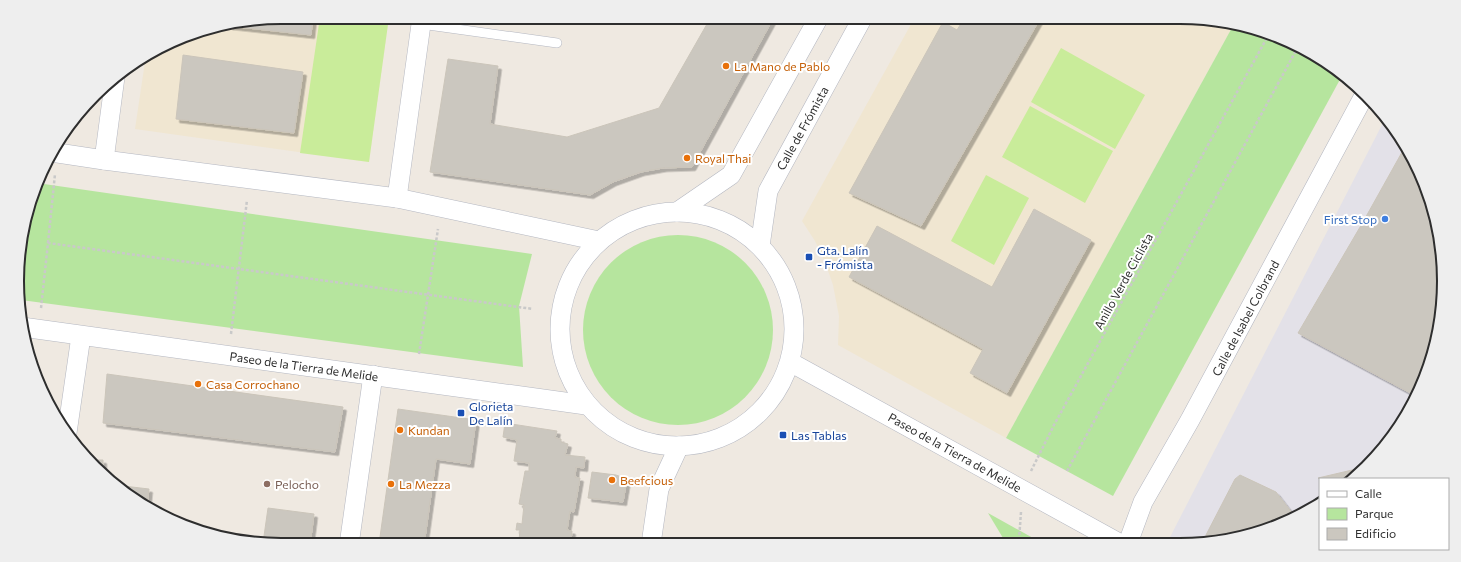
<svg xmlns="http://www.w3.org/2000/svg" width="1461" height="562" font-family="Commissioner,sans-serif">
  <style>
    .industrial { fill: #e3e1e8 }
    .education { fill: #f0e6d1 }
    .green { fill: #b6e59e }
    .pitch { fill: #c9ec9a }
    .building { fill: #cbc7bf; stroke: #cbc5ba; filter: url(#shadow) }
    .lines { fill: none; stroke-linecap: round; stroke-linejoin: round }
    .service-casing { stroke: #b4b7c1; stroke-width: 10 }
    .minor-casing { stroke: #b4b7c1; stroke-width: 20 }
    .path { stroke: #c9c9c9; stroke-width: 2.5; stroke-dasharray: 3 2; stroke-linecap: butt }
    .service { stroke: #fff; stroke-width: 9 }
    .minor { stroke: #fff; stroke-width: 19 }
    .food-dot { fill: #e8710a; stroke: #fff; stroke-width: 1.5 }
    .shop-dot { fill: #3f7fe0; stroke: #fff; stroke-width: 1.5 }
    .transit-dot { fill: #1a4fb4; stroke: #fff; stroke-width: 1.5 }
    .education-dot { fill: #8d6e63; stroke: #fff; stroke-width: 1.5 }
    .labels { text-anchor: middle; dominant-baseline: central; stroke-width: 4; stroke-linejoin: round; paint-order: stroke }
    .food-label { font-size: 12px; fill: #c56008; stroke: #fff; text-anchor: start }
    .street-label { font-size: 12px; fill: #2e2e2e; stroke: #fff }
    .shop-label { font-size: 12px; fill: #366cbe; stroke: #fff; text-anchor: end }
    .transit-label { font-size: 12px; fill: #164399; stroke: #fff; text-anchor: start }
    .education-label { font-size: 12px; fill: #785e54; stroke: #fff; text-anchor: start }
    .rim { fill: none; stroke: #2e2e2e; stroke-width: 2 }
  </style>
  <defs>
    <filter id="shadow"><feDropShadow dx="3.5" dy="3.5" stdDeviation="0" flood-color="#0004"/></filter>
  </defs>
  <rect width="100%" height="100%" fill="#efe9e1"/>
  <path class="industrial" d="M1386,117L1409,149L1430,196L1442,247L1443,298L1435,350L1400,427L1355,479H1320V502L1297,518L1215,543H1167Z"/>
  <g class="education">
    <path d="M281,17H389L369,162L135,129L146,55L196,31Z"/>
    <path d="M915,17H1180L1234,24L1006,438L838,345L839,316L833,285L825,262L815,241L802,221Z"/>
  </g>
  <g class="green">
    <path d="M1234,24L1249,26L1297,44L1343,74L1113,496L1006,438Z"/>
    <path d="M37,183L532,254L519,306L523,367L21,300L19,246L31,196Z"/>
    <circle cx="678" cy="330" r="95"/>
    <path d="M988,513L1042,543H1006Z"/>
  </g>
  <g class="pitch">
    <path d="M320,17H389L369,162L300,153Z"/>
    <path d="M1061,48L1145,95L1115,149L1031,102Z"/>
    <path d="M1030,106L1113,151L1085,203L1002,157Z"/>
    <path d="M986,175L1029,198L994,265L951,241Z"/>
  </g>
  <g class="building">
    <path d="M281,17H313L311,35L229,26Z"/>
    <path d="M711,17H774L692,167L663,168L641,172L613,182L590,195L430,172L448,59L498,66L490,124L567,137L659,108Z"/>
    <path d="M965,17H1041L921,226L849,193L943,22L957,30Z"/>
    <path d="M183,55L303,72L294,133L176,119Z"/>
    <path d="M1406,145L1430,196L1442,247L1443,298L1435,350L1414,395L1298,333L1363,222Z"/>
    <path d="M1034,209L1091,240L1007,393L970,373L983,349L849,277L877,226L992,287Z"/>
    <path d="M107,374L343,407L335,452L103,423Z"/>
    <path d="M398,409L476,420L470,464L436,459L424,545L379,544Z"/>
    <path d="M505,423L557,431L555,438L561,439V442L568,444L565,455L585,457L584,468L576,467L575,477L580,478L574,512L570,511L567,530L572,531L571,542L566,541V544H549L519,540L520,530H516L517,523L522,524L524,505L519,504L525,471H529V463L514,461L517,440L503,437Z"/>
    <path d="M92,460H103V472Z"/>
    <path d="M1365,467L1355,479H1320V480L1318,478Z"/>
    <path d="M592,472L616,475L627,479L623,502L588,498Z"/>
    <path d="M1240,475L1276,492L1296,518L1215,543H1205L1206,535L1235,479Z"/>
    <path d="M115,485L149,489L147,507L120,491Z"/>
    <path d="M268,508L314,514L310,545H281L263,543Z"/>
  </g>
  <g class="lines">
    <g class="service-casing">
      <path id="service" d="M421,24L557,43"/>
    </g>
    <g class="minor-casing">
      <g id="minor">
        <path d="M51,152L104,160L397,198L599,241"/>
        <path d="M104,160L115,77"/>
        <path d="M397,198L422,17"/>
        <path d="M677,212L731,175L819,17"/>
        <circle cx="677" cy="329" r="117"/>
        <path d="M760,246L768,191L863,17"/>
        <path d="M22,327L586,405"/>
        <path d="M790,362L1119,543"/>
        <path d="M67,433L81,336"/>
        <path d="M1128,543L1143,502L1190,420L1365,94"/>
        <path d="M651,544L659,489L679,446"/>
        <path d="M349,545L373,375"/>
      </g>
    </g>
    <g class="path">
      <path d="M48,243L55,174"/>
      <path d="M41,308L48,243L533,309"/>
      <path d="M231,334L247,200"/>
      <path d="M419,354L438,229"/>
      <path d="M1031,471L1054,425L1269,34"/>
      <path d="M1067,471L1299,45"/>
      <path d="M1021,512L1019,540L1023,543"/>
    </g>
    <use href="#service" class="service"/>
    <use href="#minor" class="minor"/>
  </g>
  <g class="food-dot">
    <circle cx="726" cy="66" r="4"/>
    <circle cx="687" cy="158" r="4"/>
    <circle cx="198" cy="384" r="4"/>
    <circle cx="400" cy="430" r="4"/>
    <circle cx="612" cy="480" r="4"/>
    <circle cx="391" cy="484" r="4"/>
  </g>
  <circle class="shop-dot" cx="1385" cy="219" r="4"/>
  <g class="transit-dot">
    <rect x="805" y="253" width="8" height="8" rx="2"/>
    <rect x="457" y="409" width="8" height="8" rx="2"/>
    <rect x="779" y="431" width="8" height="8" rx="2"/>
  </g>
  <circle class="education-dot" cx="267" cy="484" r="4"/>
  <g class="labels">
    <g class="food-label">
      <text x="734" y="66">La Mano de Pablo</text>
      <text x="695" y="158">Royal Thai</text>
      <text x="206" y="384">Casa Corrochano</text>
      <text x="408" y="430">Kundan</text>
      <text x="620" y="480">Beefcious</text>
      <text x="399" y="484">La Mezza</text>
    </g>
    <g class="street-label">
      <text transform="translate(802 128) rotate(-61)">Calle de Frómista</text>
      <text transform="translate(1123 281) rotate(-61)">Anillo Verde Ciclista</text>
      <text transform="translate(1245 318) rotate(-62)">Calle de Isabel Colbrand</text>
      <text transform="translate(304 366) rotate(8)">Paseo de la Tierra de Melide</text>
      <text transform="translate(955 452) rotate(29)">Paseo de la Tierra de Melide</text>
    </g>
    <g class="shop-label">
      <text x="1377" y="219">First Stop</text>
    </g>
    <g class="transit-label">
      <text x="817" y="250">Gta. Lalín<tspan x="817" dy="14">- Frómista</tspan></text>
      <text x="469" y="406">Glorieta<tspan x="469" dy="14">De Lalín</tspan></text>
      <text x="791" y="435">Las Tablas</text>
    </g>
    <g class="education-label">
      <text x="275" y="484">Pelocho</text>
    </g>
  </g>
  <path d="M0 0H1461V562H0ZM281 24H1180A257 257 0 0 1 1437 281V281A257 257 0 0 1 1180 538H281A257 257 0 0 1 24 281V281A257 257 0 0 1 281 24Z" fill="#eee" fill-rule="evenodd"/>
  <path class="rim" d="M281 24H1180A257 257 0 0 1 1437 281V281A257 257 0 0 1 1180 538H281A257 257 0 0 1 24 281V281A257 257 0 0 1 281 24Z"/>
  <rect x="1319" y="478" width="130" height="72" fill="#ffffff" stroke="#ababab"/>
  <rect x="1327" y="491" width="20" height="6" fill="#ffffff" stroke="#ababab"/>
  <text x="1355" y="498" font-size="12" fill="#2e2e2e">Calle</text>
  <rect x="1327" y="508" width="20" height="12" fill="#b6e59e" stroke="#ababab"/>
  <text x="1355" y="518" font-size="12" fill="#2e2e2e">Parque</text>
  <rect x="1327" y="528" width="20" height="12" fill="#cbc7bf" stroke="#ababab"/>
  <text x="1355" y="538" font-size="12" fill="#2e2e2e">Edificio</text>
</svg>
